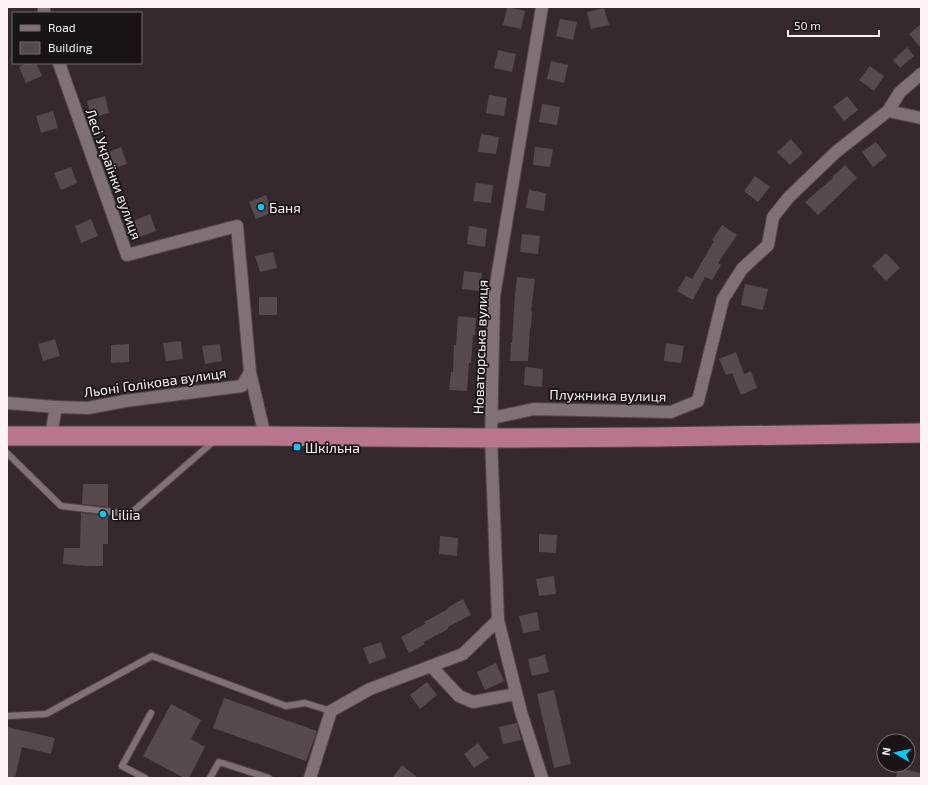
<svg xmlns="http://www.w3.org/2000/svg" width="928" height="785" font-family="'Exo 2',sans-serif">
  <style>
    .building { fill: #574a4e }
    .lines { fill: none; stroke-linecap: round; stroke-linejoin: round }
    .service-casing { stroke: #51484b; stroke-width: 8 }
    .minor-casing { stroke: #51484b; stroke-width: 14 }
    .trunk-casing { stroke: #51484b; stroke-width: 21 }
    .service { stroke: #7f7175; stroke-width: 6 }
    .minor { stroke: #7f7175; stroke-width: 12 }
    .trunk { stroke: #b7768c; stroke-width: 19 }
    .poi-dot { fill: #00cbf9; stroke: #191415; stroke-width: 1.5 }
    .labels { text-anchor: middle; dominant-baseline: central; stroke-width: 3.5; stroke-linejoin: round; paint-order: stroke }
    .street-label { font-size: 14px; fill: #faf2f4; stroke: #191415 }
    .poi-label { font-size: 14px; fill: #faf2f4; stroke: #191415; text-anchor: start }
  </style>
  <rect width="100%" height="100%" fill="#35292d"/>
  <g class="building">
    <path d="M507,7L525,11L521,29L503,25Z"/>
    <path d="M604,8L609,25L591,29L587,12Z"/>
    <path d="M560,19L577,22L573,40L556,36Z"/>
    <path d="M921,24V48L909,34Z"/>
    <path d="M907,47L914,56L900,68L893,60Z"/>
    <path d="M498,50L516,54L512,72L494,68Z"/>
    <path d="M551,61L568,65L564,83L547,79Z"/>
    <path d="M27,63H36L42,76L26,83L19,67Z"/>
    <path d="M870,66L884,76L874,91L859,80Z"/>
    <path d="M489,95L507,98L504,116L486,113Z"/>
    <path d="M105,96L109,113L92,118L87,101Z"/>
    <path d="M847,96L858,110L844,121L833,107Z"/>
    <path d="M542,104L560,107L557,125L539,122Z"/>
    <path d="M53,111L58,128L41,133L36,116Z"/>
    <path d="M481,134L499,137L496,154L478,152Z"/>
    <path d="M791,139L803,153L790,165L777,152Z"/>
    <path d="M876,142L887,156L873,167L862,152Z"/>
    <path d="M121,147L127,164L110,170L104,154Z"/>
    <path d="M535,147L553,149L550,167L533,165Z"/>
    <path d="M845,165L857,178L833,201L818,215L805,202L833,178L832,177Z"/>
    <path d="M71,167L77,183L61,190L54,173Z"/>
    <path d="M755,176L770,187L758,202L744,191Z"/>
    <path d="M476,183L493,185L491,203L473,201Z"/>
    <path d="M529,190L546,193L544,211L526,208Z"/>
    <path d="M266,195L273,212L256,219L249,202Z"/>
    <path d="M150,214L156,231L140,237L133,221Z"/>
    <path d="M91,219L98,236L81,243L75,226Z"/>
    <path d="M722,225L737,235L718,263L721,265L712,280L705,277L693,300L677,291L686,276L692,279L714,241L712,240Z"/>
    <path d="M469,226L487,229L485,247L467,244Z"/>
    <path d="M522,234L540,236L538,254L520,252Z"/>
    <path d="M273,252L277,268L260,272L255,256Z"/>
    <path d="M886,253L900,268L886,281L872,266Z"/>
    <path d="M464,271L482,273L479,291L462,289Z"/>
    <path d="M517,277L535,279L531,311H532L531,328H530L528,361H510L511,343H512L515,295Z"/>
    <path d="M745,284L768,289L763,310L741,305Z"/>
    <rect x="259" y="297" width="18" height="18"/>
    <path d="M458,316L476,318L475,335H473L471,363H469L467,391L449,390L451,372H453L454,345H456Z"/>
    <path d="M55,339L60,356L43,361L38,344Z"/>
    <path d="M181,341L183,359L166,361L163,343Z"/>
    <path d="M666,343L684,346L681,363L664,361Z"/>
    <path d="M129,344V362L111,363V345Z"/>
    <path d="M220,344L222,361L205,364L202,346Z"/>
    <path d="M736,352L744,374L751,371L757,388L741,395L732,373L726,375L719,359Z"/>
    <path d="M525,367L543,369L542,387L524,385Z"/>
    <path d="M83,484H108V507L82,504Z"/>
    <path d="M81,513L108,516V544H103V566H86L63,564L64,548H80Z"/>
    <path d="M539,534L557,535L556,553L539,552Z"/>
    <path d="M440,536L458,538L457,556L439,554Z"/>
    <path d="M554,576L556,594L539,596L536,579Z"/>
    <path d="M463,599L471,615L448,627V629L424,642L425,644L409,653L401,637L425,624L424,622L448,609L447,608Z"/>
    <path d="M537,612L540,630L523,633L519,616Z"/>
    <path d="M381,642L386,658L369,664L363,648Z"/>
    <path d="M545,655L549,672L532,676L528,659Z"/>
    <path d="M496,663L504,681L485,690L477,672Z"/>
    <path d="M427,682L437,695L420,709L410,695Z"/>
    <path d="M554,690L571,764L554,768L537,694Z"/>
    <path d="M224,698L317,731L306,761L213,728Z"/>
    <path d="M171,704L201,720L191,739L205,747L189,778H184L143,756Z"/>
    <path d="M517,723L521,740L503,744L499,727Z"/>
    <path d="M7,727L55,738L51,754L22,747L15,778H7Z"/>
    <path d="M478,743L489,758L474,768L464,754Z"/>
    <path d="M402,765L418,778H392Z"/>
    <path d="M898,768L921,773V778H896Z"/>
  </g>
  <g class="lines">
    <g class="service-casing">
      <g id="service">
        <path d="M7,453L61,506L130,514L214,441"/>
        <path d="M7,716L46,714L152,656L286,706L305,703L331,711"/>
        <path d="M145,778L122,766L151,713"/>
        <path d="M210,778L219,762L269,778"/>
      </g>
    </g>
    <g class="minor-casing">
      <g id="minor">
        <path d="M44,13V7"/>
        <path d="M59,63L127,255L237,226L250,372L265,436"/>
        <path d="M888,111L921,118"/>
        <path d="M7,403L56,407"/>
        <path d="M492,418L534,409L671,412L698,401L723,299L742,269L768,245L773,217L789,197L836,152L888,111L900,92L921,74"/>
        <path d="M51,435L56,407L88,408L125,401L242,386L250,372"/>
        <path d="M498,620L521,712L542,778"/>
        <path d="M431,666L459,696L473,702L516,694"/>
        <path d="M310,778L331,711L370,689L463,654L498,620L491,438L494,296L542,7"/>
      </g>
    </g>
    <g class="trunk-casing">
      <path id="trunk" d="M7,436H265L491,438L655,437L921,433"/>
    </g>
    <use href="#service" class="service"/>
    <use href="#minor" class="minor"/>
    <use href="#trunk" class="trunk"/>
  </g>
  <g class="poi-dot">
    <circle cx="261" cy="207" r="4"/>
    <rect x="293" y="443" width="8" height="8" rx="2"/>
    <circle cx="103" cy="514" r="4"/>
  </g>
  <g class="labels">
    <g class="street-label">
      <text transform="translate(114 174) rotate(70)">Лесі Українки вулиця</text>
      <text transform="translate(480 347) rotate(-88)">Новаторська вулиця</text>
      <text transform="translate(155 382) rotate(-8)">Льоні Голікова вулиця</text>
      <text transform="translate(608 395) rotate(1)">Плужника вулиця</text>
    </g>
    <g class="poi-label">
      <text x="269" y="207">Баня</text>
      <text x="305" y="447">Шкільна</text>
      <text x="111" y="514">Liliia</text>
    </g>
  </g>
  <rect width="928" height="785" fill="none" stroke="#faf2f4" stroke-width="16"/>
  <rect x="12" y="12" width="130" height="52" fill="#191415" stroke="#736d6e"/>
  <rect x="20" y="25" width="20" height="6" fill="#7f7175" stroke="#736d6e"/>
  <text x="48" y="32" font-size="12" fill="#faf2f4">Road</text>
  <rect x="20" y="42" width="20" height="12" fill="#574a4e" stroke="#736d6e"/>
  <text x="48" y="52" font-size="12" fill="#faf2f4">Building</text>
  <g transform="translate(896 753) rotate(279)"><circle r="19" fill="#191415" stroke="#736d6e"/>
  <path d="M0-3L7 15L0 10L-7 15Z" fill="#00cbf9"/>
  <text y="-6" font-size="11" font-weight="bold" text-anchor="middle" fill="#faf2f4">N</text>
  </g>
  <path d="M788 30v6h91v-6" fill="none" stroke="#faf2f4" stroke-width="2"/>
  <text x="794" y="30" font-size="12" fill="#faf2f4" stroke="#191415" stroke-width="3" paint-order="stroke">50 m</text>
</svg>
